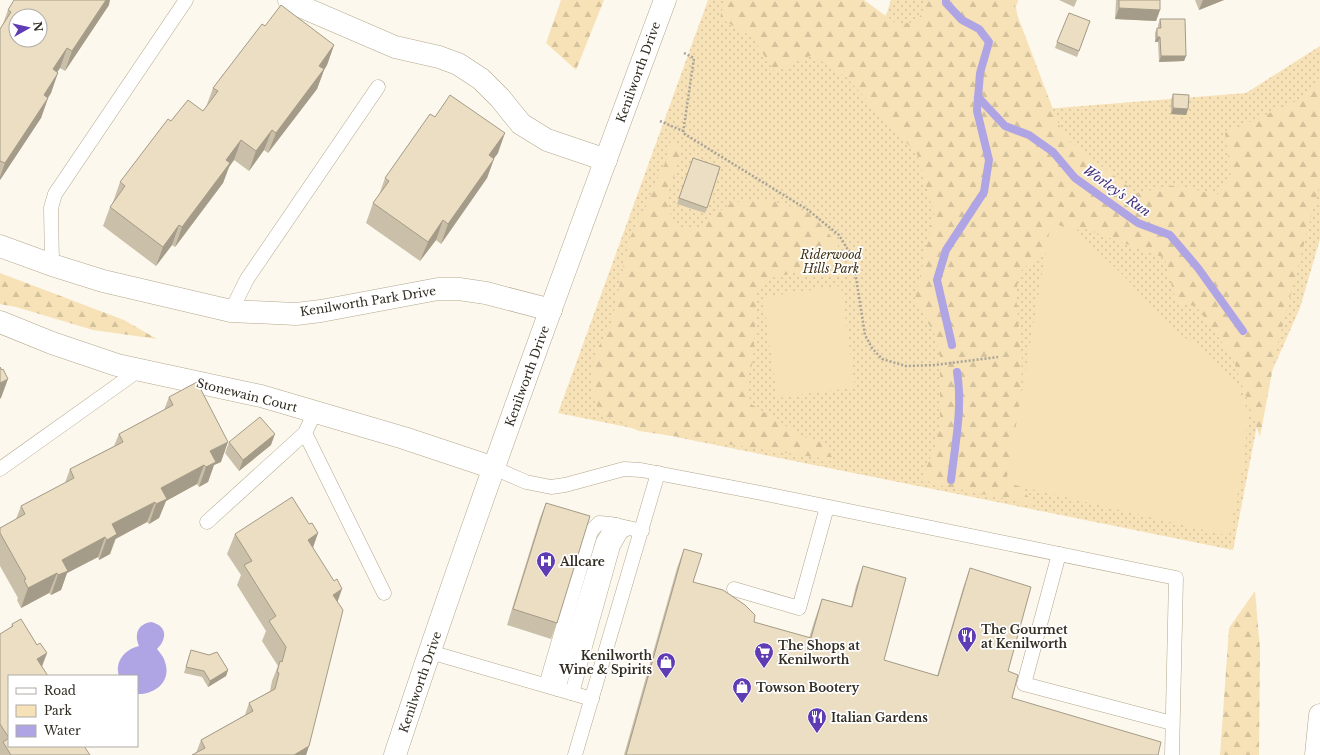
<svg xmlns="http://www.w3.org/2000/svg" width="1320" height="755" font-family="'Libre Baskerville',serif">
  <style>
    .green { fill: url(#green-dots) }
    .forest { fill: url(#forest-firs) }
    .pitch { fill: #f7e2b7 }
    .water { fill: #afa4e4 }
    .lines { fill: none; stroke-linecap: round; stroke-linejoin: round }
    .stream { stroke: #afa4e4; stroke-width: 8 }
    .service-casing { stroke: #b3a78d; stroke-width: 15 }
    .minor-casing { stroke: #b3a78d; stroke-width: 23 }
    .tertiary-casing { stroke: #b3a78d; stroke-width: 23 }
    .motorway-casing { stroke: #b3a78d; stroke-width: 23 }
    .path { stroke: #a8a398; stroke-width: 2.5; stroke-dasharray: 2 2; stroke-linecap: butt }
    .service { stroke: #fff; stroke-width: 14 }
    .minor { stroke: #fff; stroke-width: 22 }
    .tertiary { stroke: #fff; stroke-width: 22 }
    .motorway { stroke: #fff; stroke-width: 22 }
    .wall { fill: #cabfa8 }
    .shaded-wall { fill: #a49b88 }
    .building { fill: #ebdec3; stroke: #a49b88; fill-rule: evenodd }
    .labels { text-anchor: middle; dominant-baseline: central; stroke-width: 3.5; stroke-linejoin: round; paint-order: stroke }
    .street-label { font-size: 12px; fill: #312c21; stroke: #fff }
    .park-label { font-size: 12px; font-style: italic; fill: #403215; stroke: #fff }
    .poi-label { font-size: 12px; font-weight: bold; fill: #312c21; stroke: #fff; text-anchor: start }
    .water-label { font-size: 13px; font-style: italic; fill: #432f79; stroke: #fff }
  </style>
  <defs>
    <pattern id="green-dots" width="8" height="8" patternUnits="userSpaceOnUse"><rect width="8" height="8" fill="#f7e2b7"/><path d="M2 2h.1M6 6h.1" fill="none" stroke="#d4c29d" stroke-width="1.8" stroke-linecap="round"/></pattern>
    <pattern id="forest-firs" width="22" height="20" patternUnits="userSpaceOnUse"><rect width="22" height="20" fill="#f7e2b7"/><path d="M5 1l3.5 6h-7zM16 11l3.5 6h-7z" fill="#d4c29d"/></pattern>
  </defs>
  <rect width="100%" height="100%" fill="#fdf8ed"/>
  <path class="green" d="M708,0H852L882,28L891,0H1018L1016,7L1032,110L1246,93L1320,46V239L1300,308L1264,389L1233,550L558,413Z"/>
  <g class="forest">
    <path d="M561,0H604L576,70L546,43Z"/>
    <path d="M725,0H864L897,24L917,22L928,0H1014L1015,9L1059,125L1071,143L1137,193L1177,185L1217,195L1231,178L1225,133L1303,98L1320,76V183L1276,351L1260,437L1232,356L1196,306L1176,303L1165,258L1085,229L1065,231L1019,273L1016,296L1022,360L1018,483L1034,505L921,481L936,444L940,422V357L936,337L915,299L934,214L917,154L846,77L812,55L775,72L752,37L720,18Z"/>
    <path d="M671,139L682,148L669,191V212L680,229L700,227L732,202L770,200L810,213L839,245L832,265L770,278L757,293L753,362L746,381L751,404L803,437L822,442L834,460L639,431L600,414L592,394L594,356L612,321L629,240L667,159Z"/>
    <path d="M0,273L124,320L157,339L93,330L16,307L0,304Z"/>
    <path d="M1255,591L1260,649L1259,755H1220L1229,628Z"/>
  </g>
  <g class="pitch">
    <path d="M1051,222L1077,232L1125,277L1157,313L1181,335L1210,355L1236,383L1248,412L1244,462L1229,536L1006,483Z"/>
    <path d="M841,286L855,387L777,398L763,297Z"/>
  </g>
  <path class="water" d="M151,622C168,626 167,639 157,649C160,653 164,657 165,662C172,681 155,695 137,694V676H119C114,661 126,649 139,646C134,634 138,624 151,622Z"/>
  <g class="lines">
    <g class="stream">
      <path d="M946,0V3L962,20L979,29L989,42L980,73L977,111L989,160L984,192L946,250L937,280L952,345"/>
      <path d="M978,97L1005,126L1029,135L1053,152L1075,178L1138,223L1170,235L1198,268L1243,331"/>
      <path d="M951,480C955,445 963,407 957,372"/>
    </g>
    <g class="service-casing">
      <g id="service">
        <path d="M52,265L51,208L55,194L186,0"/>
        <path d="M231,311L247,279L378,87"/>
        <path d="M315,412L305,433L384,593"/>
        <path d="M494,468L526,482L551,487L565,485L624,469L641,470L761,493L1176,578L1172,755"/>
        <path d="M0,469L139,370"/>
        <path d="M207,522L305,433"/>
        <path d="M1059,554L1024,684L1172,723"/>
        <path d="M734,589L799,608L827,507"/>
        <path d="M430,652L592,699"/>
        <path d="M546,685L591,531L599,523L611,524L642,531"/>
        <path d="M558,689L603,542L611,529L617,525"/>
        <path d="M572,693L613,546L621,532L628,528"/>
        <path d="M575,755L658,473"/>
      </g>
    </g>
    <g class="minor-casing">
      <g id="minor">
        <path d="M289,0L302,7L395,47L439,57L458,64L481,79L500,98L521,124L547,140L606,160"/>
        <path d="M0,246L52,265L103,281L231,311L296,314L321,311L438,289H459L486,293L551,310"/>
        <path d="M0,322L52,343L117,365L261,396L404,438L494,468"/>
      </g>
    </g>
    <g class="tertiary-casing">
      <path id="tertiary" d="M395,755C479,501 572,250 665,0"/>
    </g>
    <g class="motorway-casing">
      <path id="motorway" d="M1316,755L1320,715"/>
    </g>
    <g class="path">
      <path d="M684,53L694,58L683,133L808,210L839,235L853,258L865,335L872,348L882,359L906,366L935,365L998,357"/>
      <path d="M660,121L683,131"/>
    </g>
    <use href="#service" class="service"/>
    <use href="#minor" class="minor"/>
    <use href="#tertiary" class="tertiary"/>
    <use href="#motorway" class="motorway"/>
  </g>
  <g class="wall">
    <path d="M1059,0H1077L1074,7Z"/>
    <path d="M1116,0H1160V10L1156,21L1115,19Z"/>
    <path d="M1195,0H1224L1199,10Z"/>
    <path d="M109,5L65,71L60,68L57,72L51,93L48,98L41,118L0,180V29L3,24L8,10Z"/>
    <path d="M1160,19L1186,56L1184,61L1159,62L1158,42H1155V33L1157,28H1158V25Z"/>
    <path d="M1090,21L1077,57L1055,48L1057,42Z"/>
    <path d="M265,26L334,45L327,65L324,70L317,89L268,153L264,150L249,171L234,160L229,167L223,183L175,247L172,245L156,266L103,226L110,207L113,202L120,182L171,121L203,111L206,107L213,88Z"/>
    <path d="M1173,94L1188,109L1186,115L1171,114V100Z"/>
    <path d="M435,117L498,153L494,158L487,178L441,244L436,240L420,261L366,223L373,203L379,195L385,178Z"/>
    <path d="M693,158L720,167L705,213L677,204Z"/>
    <path d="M169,397L221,462L214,465L208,482L199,487L197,484L166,501L159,518L149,524L147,522L116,539L110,554L99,560L98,557L67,573L61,590L51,595L49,593L21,608L17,600L18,598L0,566V528L16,519L21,506L65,483L70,469L114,446L119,434L164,410Z"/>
    <path d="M229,442L271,445L239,471L225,453Z"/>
    <path d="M546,503L557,623L551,639L507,625L540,518Z"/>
    <path d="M309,524L318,533L313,547L338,602L309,746L306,755H192L196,753L201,740L245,715L249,703L270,691L272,681L278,666L262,641L266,631L237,585L241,575L227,554L235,534Z"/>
    <path d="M684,549L693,582L754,622L809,638L815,619L822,599L851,607L856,586L863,566L884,660L937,676L963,588L970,568L1008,671L1012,698L1158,755H624L677,568Z"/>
    <path d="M12,624L47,653L42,667L9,676L90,755H0V634L11,627Z"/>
    <path d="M191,650L228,670L226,676L208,687L202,677L184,673Z"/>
  </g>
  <g class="shaded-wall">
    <path d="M106,0H110L109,5L65,71L72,51Z"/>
    <path d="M1203,0H1224L1199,10Z"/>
    <path d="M1119,8L1160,10L1156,21L1115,19Z"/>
    <path d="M1157,37H1160L1158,42H1155Z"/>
    <path d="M334,45L327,65L324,70L317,89L268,153L276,133L319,66Z"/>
    <path d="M67,48L60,68L46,89L53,69Z"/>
    <path d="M1161,56H1186L1184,61L1159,62Z"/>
    <path d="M58,73L51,93L37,115L44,95Z"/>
    <path d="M48,98L41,118L0,180V177L5,163Z"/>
    <path d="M1173,108L1188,109L1186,115L1171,114Z"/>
    <path d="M272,130L264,150L249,171L256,151Z"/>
    <path d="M505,133L498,153L482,175L489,155Z"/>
    <path d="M241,140L234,160L229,167L223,183L175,247L182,227L226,160Z"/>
    <path d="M494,159L487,178L441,244L448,224Z"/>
    <path d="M443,220L436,240L420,261L428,242Z"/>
    <path d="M179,225L172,245L156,266L163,247Z"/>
    <path d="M8,379L1,398L0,399V383Z"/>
    <path d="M275,434L271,445L239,471L243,460Z"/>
    <path d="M228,442L221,462L214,465L208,482L199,487L206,467L210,451Z"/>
    <path d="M204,465L197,484L166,501L159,518L149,524L156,504L161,488Z"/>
    <path d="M155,502L147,522L115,539L110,554L99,560L112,524Z"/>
    <path d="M318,533L311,553L308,540Z"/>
    <path d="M105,537L98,557L67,573L61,590L51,595L58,575L62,560Z"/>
    <path d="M57,573L49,593L21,608L28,588Z"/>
    <path d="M342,589L335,609L333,595Z"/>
    <path d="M47,653L39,673L37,659Z"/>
    <path d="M228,670L226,676L208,687L210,681Z"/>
    <path d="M309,746L306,755H294Z"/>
  </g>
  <g class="building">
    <path d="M14,0H106L72,51L67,48L53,69L58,73L44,95L48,98L5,163L0,161V29L11,12L8,10ZM16,16H40V40H16Z"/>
    <path d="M1119,0H1160V10L1119,8Z"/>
    <path d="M281,5L334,45L319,66L324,69L276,133L272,130L256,151L241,140L226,160L230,163L182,227L179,225L163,247L110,207L125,186L120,182L168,119L171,121L188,100L203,111L218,91L213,88L262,24L265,26Z"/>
    <path d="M1069,13L1090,21L1079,51L1057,42Z"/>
    <path d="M1160,19H1185L1186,56H1161L1160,37H1157V28H1161Z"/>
    <path d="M1173,94L1189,95L1188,109L1173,108Z"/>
    <path d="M450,95L505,133L489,155L494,159L448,224L443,220L428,242L373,203L389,181L385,178L430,114L435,117Z"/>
    <path d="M693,158L720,167L707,208L679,198Z"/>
    <path d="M0,367L2,370L3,369L8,379L0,383Z"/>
    <path d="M197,382L228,442L210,451L216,462L206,467L204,465L161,488L167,499L156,504L155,502L112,524L117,534L107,540L105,537L62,560L68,571L58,575L57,573L28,588L24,580L26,579L0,533V528L25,514L21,506L74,478L70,469L123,442L119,434L173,405L169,397Z"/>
    <path d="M260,417L275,434L243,460L229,442Z"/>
    <path d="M292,497L309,524L312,523L318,533L308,540L334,581L337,579L342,589L333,595L343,610L309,746L294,755H192L205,748L201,740L253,711L249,703L275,689L279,673L277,672L280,661L282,662L286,647L269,621L276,616L244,565L252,561L235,534Z"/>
    <path d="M546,503L590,516L557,623L513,609Z"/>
    <path d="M684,549L702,554L693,582L723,590L745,605L755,615L754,622L811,638L822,599L852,607L863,566L906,578L884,660L938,676L970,568L1031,587L1008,671L1018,675L1012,698L1161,742L1158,755H626Z"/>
    <path d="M21,619L37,645L40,643L47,653L37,659L48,676H9V738L0,724V634L13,626L12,624Z"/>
    <path d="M191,650L209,655L217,652L228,670L210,681L204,671L186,667Z"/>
    <path d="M9,738V746H84L90,755H11L3,742Z"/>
  </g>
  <defs>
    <g id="hospital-pin" transform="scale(1)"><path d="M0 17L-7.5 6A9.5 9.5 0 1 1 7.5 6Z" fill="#603cb4" stroke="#fff"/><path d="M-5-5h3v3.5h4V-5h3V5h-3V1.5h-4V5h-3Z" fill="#fff"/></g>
    <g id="restaurant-pin" transform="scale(1)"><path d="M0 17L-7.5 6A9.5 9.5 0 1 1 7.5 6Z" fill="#603cb4" stroke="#fff"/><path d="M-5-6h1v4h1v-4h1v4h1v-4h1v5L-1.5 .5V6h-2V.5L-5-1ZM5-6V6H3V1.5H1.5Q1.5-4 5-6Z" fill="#fff"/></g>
    <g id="supermarket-pin" transform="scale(1)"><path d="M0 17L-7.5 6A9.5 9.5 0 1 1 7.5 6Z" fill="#603cb4" stroke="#fff"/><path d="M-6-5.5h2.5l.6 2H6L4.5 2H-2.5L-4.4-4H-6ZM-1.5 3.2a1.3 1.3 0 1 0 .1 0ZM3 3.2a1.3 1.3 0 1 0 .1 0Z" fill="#fff"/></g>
    <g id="shop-pin" transform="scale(1)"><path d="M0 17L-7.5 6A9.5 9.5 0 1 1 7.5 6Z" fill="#603cb4" stroke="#fff"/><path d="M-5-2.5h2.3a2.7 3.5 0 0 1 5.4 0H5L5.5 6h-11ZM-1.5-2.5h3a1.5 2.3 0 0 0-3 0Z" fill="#fff"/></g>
  </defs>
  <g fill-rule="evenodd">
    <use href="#hospital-pin" x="546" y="561"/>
    <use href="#restaurant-pin" x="967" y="636"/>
    <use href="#supermarket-pin" x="764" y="652"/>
    <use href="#shop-pin" x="666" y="662"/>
    <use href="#shop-pin" x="742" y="687"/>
    <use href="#restaurant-pin" x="817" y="717"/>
  </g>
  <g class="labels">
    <g class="street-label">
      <text transform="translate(638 72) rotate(-70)">Kenilworth Drive</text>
      <text transform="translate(368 301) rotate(-9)">Kenilworth Park Drive</text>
      <text transform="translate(527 376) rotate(-70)">Kenilworth Drive</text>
      <text transform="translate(247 395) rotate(14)">Stonewain Court</text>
      <text transform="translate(420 682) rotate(-71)">Kenilworth Drive</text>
    </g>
    <g class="park-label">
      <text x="831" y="254">Riderwood<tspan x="831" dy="14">Hills Park</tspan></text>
    </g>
    <g class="poi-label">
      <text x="560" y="561">Allcare</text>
      <text x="981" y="629">The Gourmet<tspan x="981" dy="14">at Kenilworth</tspan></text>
      <text x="778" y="645">The Shops at<tspan x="778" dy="14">Kenilworth</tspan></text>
      <text x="652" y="655" text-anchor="end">Kenilworth<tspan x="652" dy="14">Wine &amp; Spirits</tspan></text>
      <text x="756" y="687">Towson Bootery</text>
      <text x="831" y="717">Italian Gardens</text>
    </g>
    <g class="water-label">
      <text transform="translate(1117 191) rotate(35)">Worley's Run</text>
    </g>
  </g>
  <rect x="8" y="675" width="130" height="72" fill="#ffffff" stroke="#adaba6"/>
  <rect x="16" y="688" width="20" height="6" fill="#ffffff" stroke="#adaba6"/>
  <text x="44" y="695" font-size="12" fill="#312c21">Road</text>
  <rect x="16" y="705" width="20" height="12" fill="#f7e2b7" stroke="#adaba6"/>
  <text x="44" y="715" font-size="12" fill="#312c21">Park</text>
  <rect x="16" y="725" width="20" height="12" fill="#afa4e4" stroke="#adaba6"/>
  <text x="44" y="735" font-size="12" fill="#312c21">Water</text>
  <g transform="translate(28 28) rotate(82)"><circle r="19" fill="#ffffff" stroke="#adaba6"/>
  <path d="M0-3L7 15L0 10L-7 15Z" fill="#603cb4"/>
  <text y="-6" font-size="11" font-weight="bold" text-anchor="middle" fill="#312c21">N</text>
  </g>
</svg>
